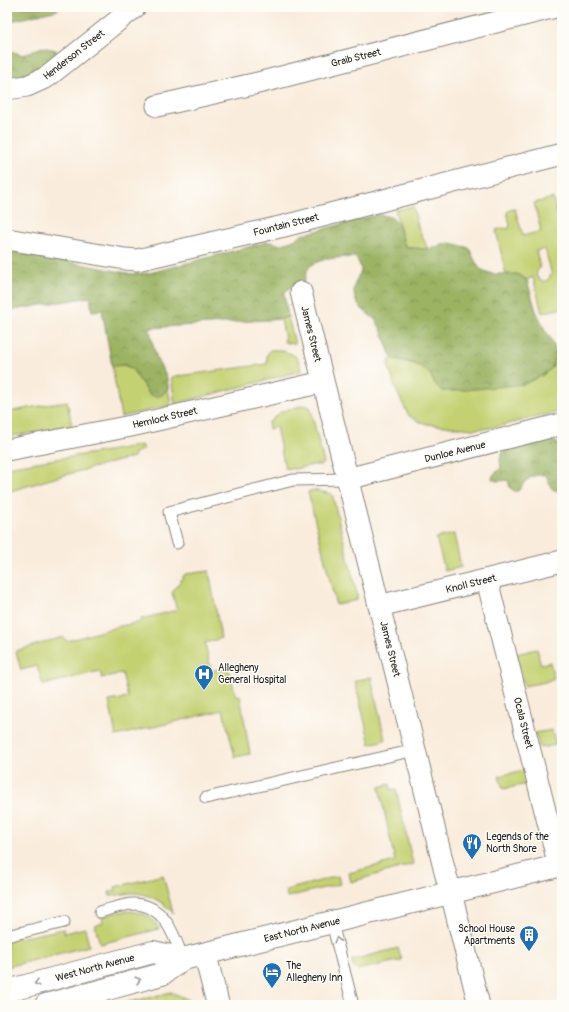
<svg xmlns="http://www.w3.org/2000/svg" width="569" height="1012" font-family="Pangolin,sans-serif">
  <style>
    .green { fill: #c4d172; stroke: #707647; fill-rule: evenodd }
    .forest { fill: url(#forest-crowns); stroke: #5c6840 }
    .park { fill: url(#park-dots); stroke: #707647 }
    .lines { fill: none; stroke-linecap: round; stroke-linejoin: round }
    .lane-casing { stroke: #8a847c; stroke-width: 13 }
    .street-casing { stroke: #8a847c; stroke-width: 23 }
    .secondary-casing { stroke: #8a847c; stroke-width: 24 }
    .lane { stroke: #fff; stroke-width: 11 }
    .street { stroke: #fff; stroke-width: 21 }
    .secondary { stroke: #fff; stroke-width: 22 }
    .oneway { stroke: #999 }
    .labels { text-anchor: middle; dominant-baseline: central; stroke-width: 3; stroke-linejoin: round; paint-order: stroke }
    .street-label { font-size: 10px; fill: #1c1c1c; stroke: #fdfcf7 }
    .poi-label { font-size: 10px; fill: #1c1c1c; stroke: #fdfcf7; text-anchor: start }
  </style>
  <defs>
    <pattern id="forest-crowns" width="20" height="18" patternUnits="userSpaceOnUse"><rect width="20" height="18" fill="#9bb364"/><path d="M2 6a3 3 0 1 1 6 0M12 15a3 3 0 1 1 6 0" fill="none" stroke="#7e9152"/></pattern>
    <pattern id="park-dots" width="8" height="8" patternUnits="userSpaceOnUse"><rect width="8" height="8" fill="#c4d172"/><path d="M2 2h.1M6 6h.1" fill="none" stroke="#a8b362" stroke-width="1.8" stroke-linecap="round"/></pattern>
  </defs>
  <rect width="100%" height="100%" fill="#fdfcf7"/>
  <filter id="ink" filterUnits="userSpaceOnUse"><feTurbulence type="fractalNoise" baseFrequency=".025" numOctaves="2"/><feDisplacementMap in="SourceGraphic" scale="8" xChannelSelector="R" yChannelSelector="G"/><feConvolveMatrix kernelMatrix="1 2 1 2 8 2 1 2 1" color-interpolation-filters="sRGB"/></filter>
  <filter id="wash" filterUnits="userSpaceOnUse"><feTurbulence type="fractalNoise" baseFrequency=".012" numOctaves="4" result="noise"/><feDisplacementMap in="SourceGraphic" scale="16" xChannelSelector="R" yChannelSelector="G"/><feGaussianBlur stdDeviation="0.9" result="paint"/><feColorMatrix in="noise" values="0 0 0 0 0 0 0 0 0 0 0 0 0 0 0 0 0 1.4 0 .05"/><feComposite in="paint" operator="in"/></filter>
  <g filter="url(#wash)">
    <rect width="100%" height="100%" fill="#f9ecdc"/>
    <g class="green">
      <path d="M553,198L560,229H562V308L542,313L533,277L527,280L517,274L506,275L496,230L505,228L506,229L509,228L510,225L507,212L509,210L515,209L523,236L541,231L534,203ZM545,249L552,275L551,274C547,289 529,277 540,268L536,251Z"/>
      <path d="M413,206L418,227L428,249L412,248L405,246L395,210Z"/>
      <path d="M288,317L295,344H293L284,342L285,339L281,319Z"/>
      <path d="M270,350C277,349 289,352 295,356C299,359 301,366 301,371L175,404L171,377L267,364V355Z"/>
      <path d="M556,352L562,356V411L491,428L473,429L427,424L418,421L409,416L396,390L388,365L389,361L392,358C404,362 423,363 431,375C432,377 433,381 435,384H524L541,376L552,368Z"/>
      <path d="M124,365L132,369L149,394L162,395L168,388L171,405L121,417L112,366Z"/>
      <path d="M67,401L72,426L7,437V412Z"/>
      <path d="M305,405L310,407L324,463L322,465H313L295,469L285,468L276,427L269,429L268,423L282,411Z"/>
      <path d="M141,445L143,450L134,453V457L61,476L7,492V467C51,459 96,454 141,445Z"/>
      <path d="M313,490L332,494L357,594V600L336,605L308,492Z"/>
      <path d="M454,534L461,567L445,571L436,538Z"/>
      <path d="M209,571L221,638L205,643L211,671L228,667L236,696L240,695L250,754L235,757L223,710L116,736L109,701L128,698L122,673L102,678L100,671L43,685L37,666L21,670L16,651L63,637L67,641L120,626L141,622V619L177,610L172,593L185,574Z"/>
      <path d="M537,649L539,655H538L541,664L550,662L554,678L545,682L524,686L516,654Z"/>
      <path d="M371,677L385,740L370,744L355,681Z"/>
      <path d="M552,730L556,745L540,748L535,733Z"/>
      <path d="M528,769L532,783L503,789L499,776Z"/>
      <path d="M390,784L391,790L396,789L413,864L351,882L349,873L395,861L379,787Z"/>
      <path d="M163,875L173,913C164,902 147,893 133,893C128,893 113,897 110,895C109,895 109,893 109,892L116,891L115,887Z"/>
      <path d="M338,876L340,884L287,897L286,890Z"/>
      <path d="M126,911C140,912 152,914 159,929L100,944L95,925L103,923L102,917L118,912Z"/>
      <path d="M85,928L89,946L7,967V941L13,939L64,929V933Z"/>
      <path d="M398,948L402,960L357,970L353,967L352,960Z"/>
    </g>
    <g class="forest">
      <path d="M7,7H57L58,10L7,22Z"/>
      <path d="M42,47L56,50L57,59L42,72L7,79V50L23,55Z"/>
      <path d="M376,215C404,216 396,227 405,246L412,248L428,249L450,243L459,245L469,248L474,259L480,269L492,274H517L527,280L536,311L545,330L552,341L556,352L552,368L541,376L524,384L475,389L454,391H442L435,384L430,374L421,367L413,363L392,358C386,346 384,332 376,321C369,313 357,308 355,298C353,291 354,283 358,277C358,275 360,274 361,271C361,266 358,261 355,257C343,257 314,258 308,269C305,274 306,279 303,284L288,289L284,294L288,317L281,319L150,328C151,339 154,350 158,362C161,367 165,373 167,379C168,382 168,385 168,388C162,396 158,399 149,394L132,369L124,365L112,366L102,310L92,311L90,297L7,311V251L49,258L132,274L150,273L267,242H273L280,245L294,240L301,235Z"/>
      <path d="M545,441C551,441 559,441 562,448V491C548,491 551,485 546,475C538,474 530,476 524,483C522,485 521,488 518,491H515L510,488L508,480L497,481L492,479L493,475L501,468C501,464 499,460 501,456C504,445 535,442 545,441Z"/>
    </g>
    <path class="park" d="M171,992L194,1002L195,1005H118Z"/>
  </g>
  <g filter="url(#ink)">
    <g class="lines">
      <g class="lane-casing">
        <g id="lane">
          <path d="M177,543L169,512L293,480L347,479"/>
          <path d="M206,798L415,750"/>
          <path d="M100,912C111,909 123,904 134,904C165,905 174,935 183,959"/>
          <path d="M332,923L353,1005"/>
          <path d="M7,936L64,922"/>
        </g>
      </g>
      <g class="street-casing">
        <g id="street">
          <path d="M7,89L27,86L47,77L135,7"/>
          <path d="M157,106L262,82L555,7"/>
          <path d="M7,239L125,259L137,260L284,226L562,154"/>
          <path d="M301,292L415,750L445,872L451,893L479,1005"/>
          <path d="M7,450L131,426L323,382"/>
          <path d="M347,479L562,424"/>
          <path d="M487,580L559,866"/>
          <path d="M379,606L562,561"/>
        </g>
      </g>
      <g class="secondary-casing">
        <g id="secondary">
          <path d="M205,954L218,1005"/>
          <path d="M7,991L153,952L183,959"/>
          <path d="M46,1005L100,991L162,974L183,959L562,865"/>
        </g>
      </g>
      <use href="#lane" class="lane"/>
      <use href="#street" class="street"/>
      <use href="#secondary" class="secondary"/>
    </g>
    <defs><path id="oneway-chevron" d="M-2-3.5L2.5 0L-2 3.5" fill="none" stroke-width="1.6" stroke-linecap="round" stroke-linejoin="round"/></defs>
    <g class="oneway">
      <use href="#oneway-chevron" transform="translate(337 940) rotate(-104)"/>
      <use href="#oneway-chevron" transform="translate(138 980) rotate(-16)"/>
      <use href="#oneway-chevron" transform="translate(37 983) rotate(165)"/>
    </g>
  </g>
  <defs>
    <g id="hospital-pin" transform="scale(1)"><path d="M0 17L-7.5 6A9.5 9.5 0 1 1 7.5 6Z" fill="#1f6fb2" stroke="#fdfcf7"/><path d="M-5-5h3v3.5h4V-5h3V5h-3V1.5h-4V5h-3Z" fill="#fff"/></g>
    <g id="restaurant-pin" transform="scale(1)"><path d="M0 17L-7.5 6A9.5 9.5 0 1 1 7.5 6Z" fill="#1f6fb2" stroke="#fdfcf7"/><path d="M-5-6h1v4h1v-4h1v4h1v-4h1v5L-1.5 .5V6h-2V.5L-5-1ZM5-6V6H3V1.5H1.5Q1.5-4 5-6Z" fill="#fff"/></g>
    <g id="building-pin" transform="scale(1)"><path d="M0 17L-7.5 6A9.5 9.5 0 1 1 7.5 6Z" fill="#1f6fb2" stroke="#fdfcf7"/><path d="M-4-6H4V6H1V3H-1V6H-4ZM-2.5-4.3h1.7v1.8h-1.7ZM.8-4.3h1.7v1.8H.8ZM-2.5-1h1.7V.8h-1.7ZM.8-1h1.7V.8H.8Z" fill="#fff"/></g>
    <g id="hotel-pin" transform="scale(1)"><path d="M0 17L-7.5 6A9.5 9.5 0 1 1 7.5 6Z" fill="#1f6fb2" stroke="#fdfcf7"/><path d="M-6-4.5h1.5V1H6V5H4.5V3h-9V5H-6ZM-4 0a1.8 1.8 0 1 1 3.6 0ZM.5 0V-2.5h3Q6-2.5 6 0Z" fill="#fff"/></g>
  </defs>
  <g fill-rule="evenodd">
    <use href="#hospital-pin" x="204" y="674"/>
    <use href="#restaurant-pin" x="472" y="843"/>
    <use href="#building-pin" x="529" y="935"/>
    <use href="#hotel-pin" x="272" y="972"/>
  </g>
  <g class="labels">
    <g class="street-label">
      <text transform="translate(74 55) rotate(-38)">Henderson Street</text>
      <text transform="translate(356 58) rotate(-14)">Graib Street</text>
      <text transform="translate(286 225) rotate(-14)">Fountain Street</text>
      <text transform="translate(311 334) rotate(76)">James Street</text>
      <text transform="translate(165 418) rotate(-13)">Hemlock Street</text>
      <text transform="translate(455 452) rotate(-14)">Dunloe Avenue</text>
      <text transform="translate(471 584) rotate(-14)">Knoll Street</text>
      <text transform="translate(390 649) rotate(76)">James Street</text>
      <text transform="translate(523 723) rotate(76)">Ocala Street</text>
      <text transform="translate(302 930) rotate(-14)">East North Avenue</text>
      <text transform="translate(95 968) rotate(-15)">West North Avenue</text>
    </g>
    <g class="poi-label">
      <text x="218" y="668">Allegheny<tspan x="218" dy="12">General Hospital</tspan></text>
      <text x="486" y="837">Legends of the<tspan x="486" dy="12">North Shore</tspan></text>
      <text x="515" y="929" text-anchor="end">School House<tspan x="515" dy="12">Apartments</tspan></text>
      <text x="286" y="966">The<tspan x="286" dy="12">Allegheny Inn</tspan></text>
    </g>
  </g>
  <rect width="569" height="1012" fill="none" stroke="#fdfcf7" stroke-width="24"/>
</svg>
